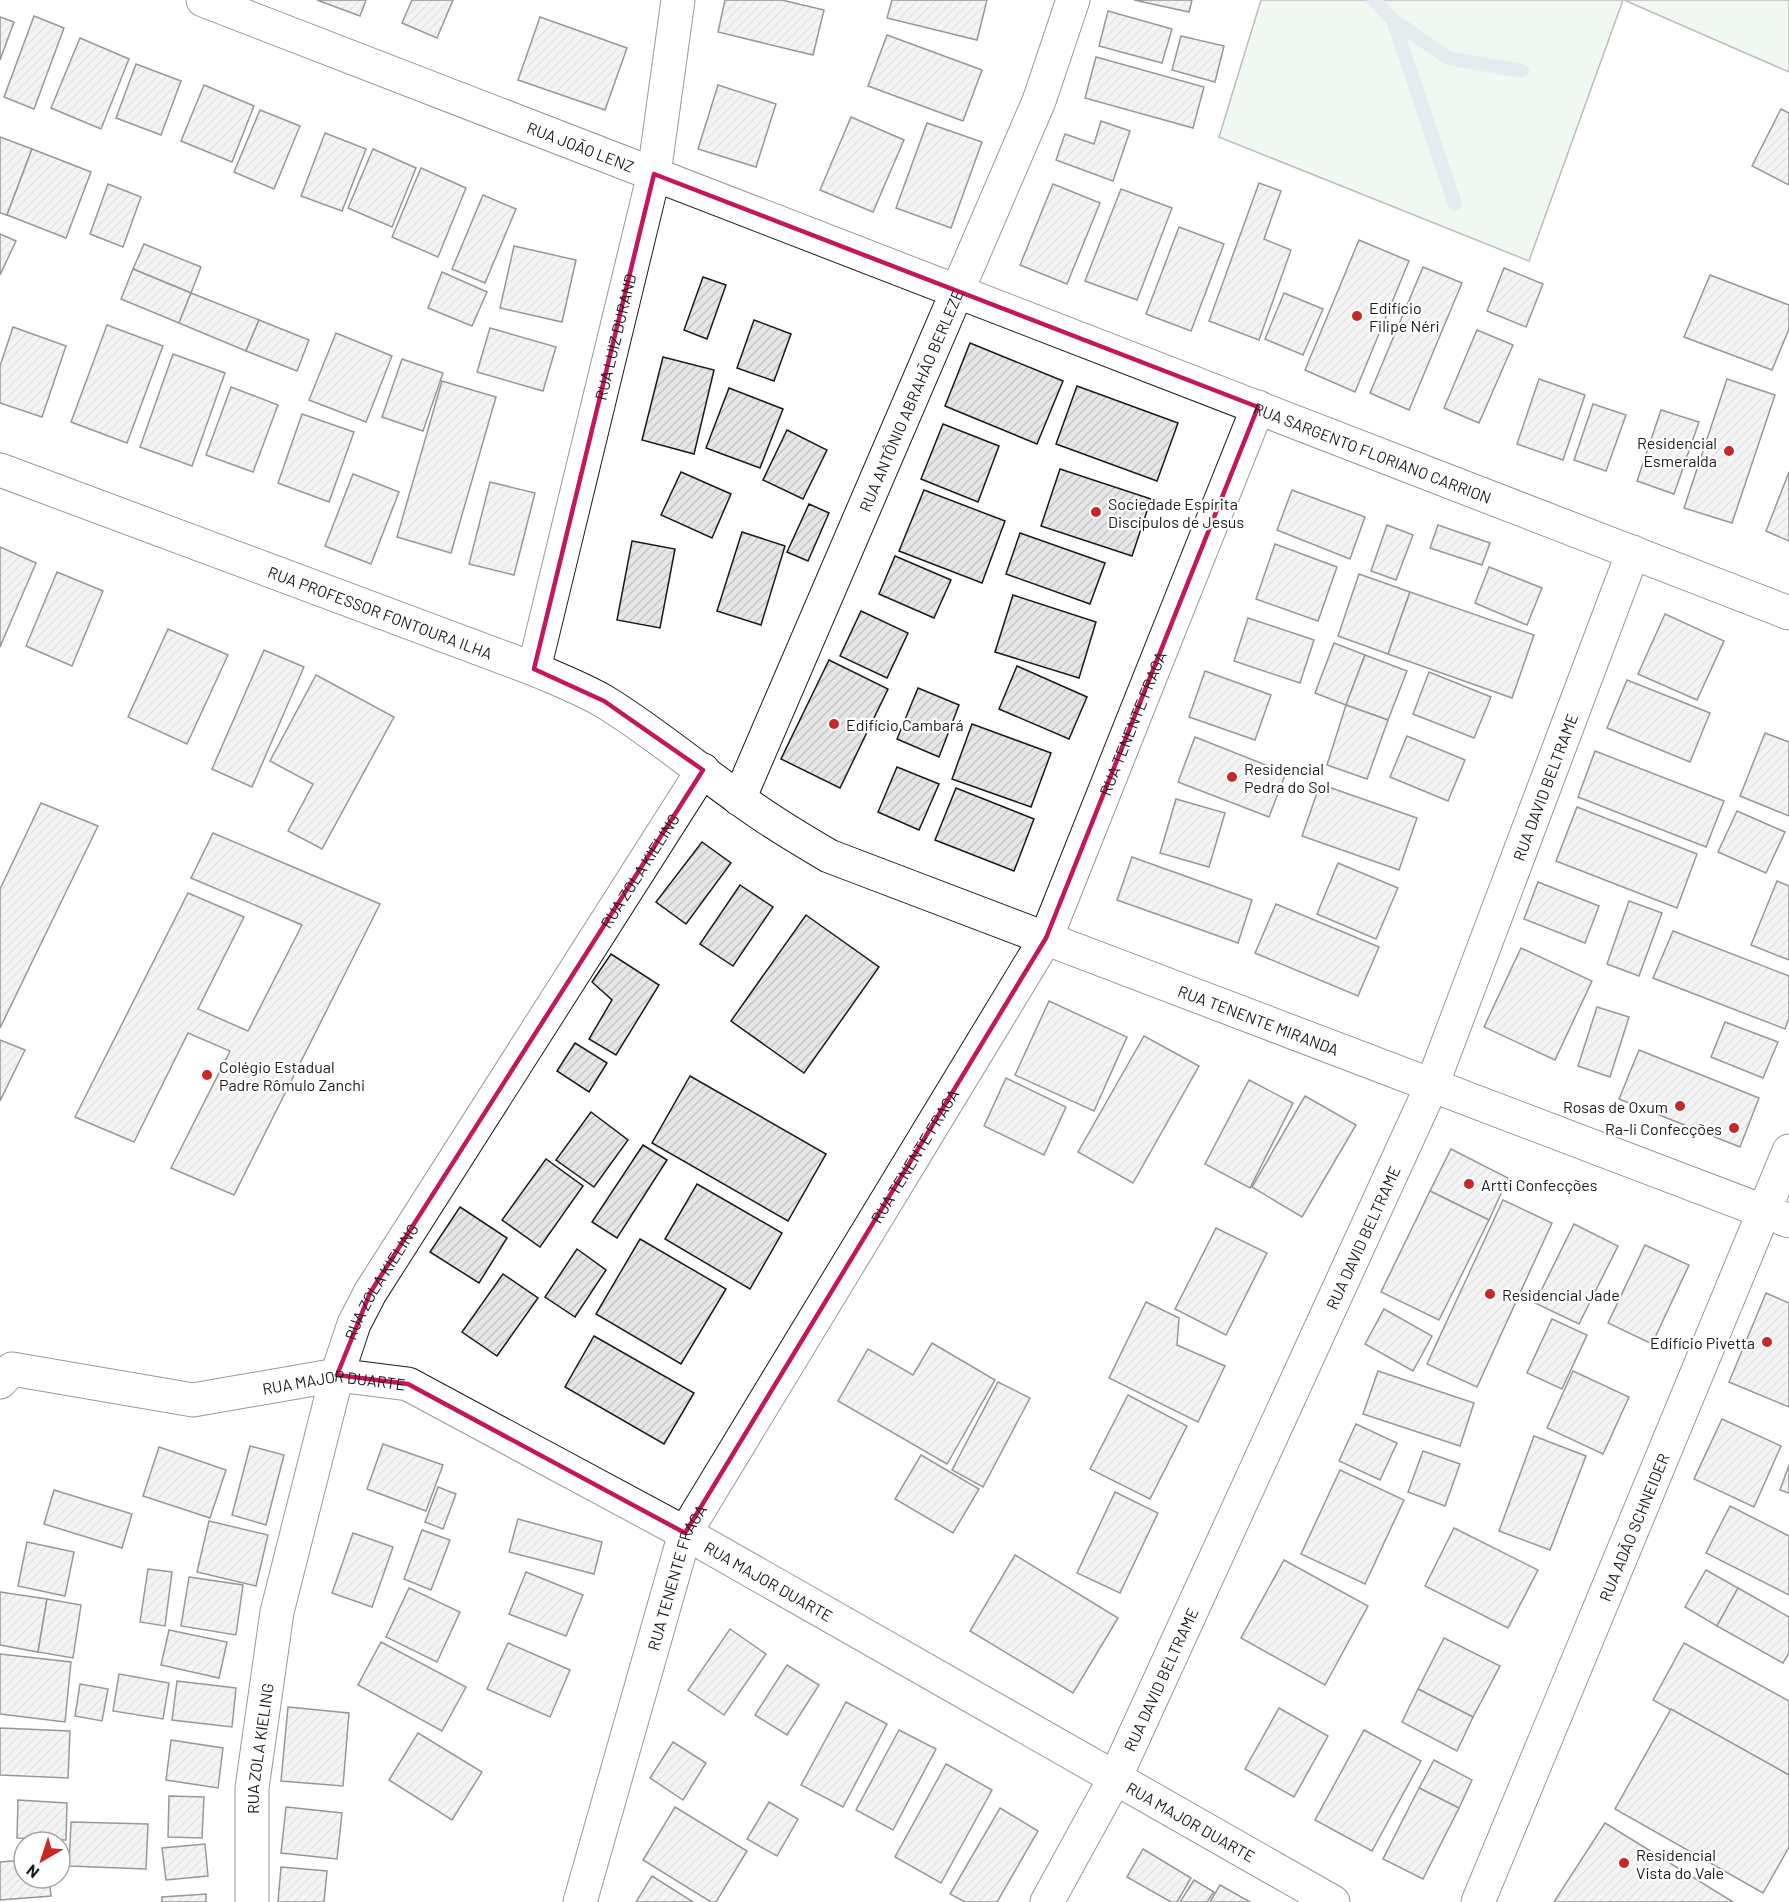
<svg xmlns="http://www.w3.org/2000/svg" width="1789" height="1902" font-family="Barlow,sans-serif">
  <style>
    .grass { fill: #e0efe3; stroke: #6a6a6a; stroke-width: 1.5 }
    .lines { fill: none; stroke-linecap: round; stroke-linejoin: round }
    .stream { stroke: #c6d2dc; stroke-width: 14 }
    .building { fill: url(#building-hatch); stroke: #1a1a1a; stroke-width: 1.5 }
    .minor-casing { stroke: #1a1a1a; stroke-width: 35 }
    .minor { stroke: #fff; stroke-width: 33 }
    .marked { fill: none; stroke: #c2185b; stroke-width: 4.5; stroke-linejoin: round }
    .poi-dot { fill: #c62828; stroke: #fff; stroke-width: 2 }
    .labels { text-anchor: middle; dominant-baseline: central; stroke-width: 4.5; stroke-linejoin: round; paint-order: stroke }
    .street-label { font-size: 16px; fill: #1a1a1a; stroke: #fff }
    .poi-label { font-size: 16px; fill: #1a1a1a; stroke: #fff; text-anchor: start }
  </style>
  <defs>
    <pattern id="building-hatch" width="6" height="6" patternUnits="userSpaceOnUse" patternTransform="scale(1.5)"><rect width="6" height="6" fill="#e6e6e6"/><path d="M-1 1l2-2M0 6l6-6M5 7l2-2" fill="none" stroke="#c5c5c5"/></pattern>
  </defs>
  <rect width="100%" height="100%" fill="#fff"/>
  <g class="grass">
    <path d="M1261,0H1623L1529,261L1219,137Z"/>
    <path d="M1624,0H1789V72Z"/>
  </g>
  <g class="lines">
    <g class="stream">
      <path d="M1374,0L1393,20L1455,204"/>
      <path d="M1393,20L1448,58L1522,71"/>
    </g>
  </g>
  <g class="building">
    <path d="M317,0H366L360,16Z"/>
    <path d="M412,0H453L437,38L402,23Z"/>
    <path d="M725,0H782L824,10L813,55L718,32Z"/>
    <path d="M892,0H987L977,40L887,18Z"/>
    <path d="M1134,0H1192L1189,12Z"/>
    <path d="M1108,11L1172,29L1162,63L1099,46Z"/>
    <path d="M34,16L64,28L34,109L4,97Z"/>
    <path d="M0,17L14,22L0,60Z"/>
    <path d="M540,17L627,48L605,110L518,80Z"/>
    <path d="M887,35L982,70L963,121L868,86Z"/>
    <path d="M1181,36L1224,46L1215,82L1172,70Z"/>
    <path d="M80,38L129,59L101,129L51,108Z"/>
    <path d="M1096,57L1204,87L1193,128L1085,98Z"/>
    <path d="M136,64L181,81L161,135L116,118Z"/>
    <path d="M204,85L254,106L232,162L181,141Z"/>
    <path d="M718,85L776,104L756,167L698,149Z"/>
    <path d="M1781,109L1789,113V185L1752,166Z"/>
    <path d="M260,110L300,126L274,189L234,172Z"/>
    <path d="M851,117L904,140L873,212L820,190Z"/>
    <path d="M1101,121L1130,131L1113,181L1056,160L1065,134L1094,144Z"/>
    <path d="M927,123L982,142L951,228L896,208Z"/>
    <path d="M325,133L366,149L342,211L301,196Z"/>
    <path d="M0,137L32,149L7,215L0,213Z"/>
    <path d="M32,149L91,172L66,238L7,215Z"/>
    <path d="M373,149L416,168L392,227L348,208Z"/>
    <path d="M421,168L466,188L438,257L392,237Z"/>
    <path d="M1259,183L1281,191L1264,239L1291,250L1259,340L1209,321Z"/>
    <path d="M108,184L141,197L123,247L90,234Z"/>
    <path d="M1053,184L1100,203L1067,284L1020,265Z"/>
    <path d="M1121,189L1172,208L1137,300L1085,281Z"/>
    <path d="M483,195L516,209L485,283L452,269Z"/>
    <path d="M1179,227L1224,244L1191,331L1146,314Z"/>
    <path d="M0,234L16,241L0,275Z"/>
    <path d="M1359,240L1409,261L1355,392L1305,370Z"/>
    <path d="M144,244L201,267L191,293L133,269Z"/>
    <path d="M514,246L576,260L562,322L500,308Z"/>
    <path d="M1423,267L1462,283L1409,410L1370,393Z"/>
    <path d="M1504,268L1543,284L1526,327L1487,311Z"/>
    <path d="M133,269L191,293L179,323L121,299Z"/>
    <path d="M442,272L487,292L472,326L428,308Z"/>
    <path d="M1710,275L1789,305V329L1772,370L1684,337Z"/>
    <path d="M703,277L726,285L707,339L684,330Z"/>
    <path d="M191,293L259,320L246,351L179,323Z"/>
    <path d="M1284,293L1323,309L1303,355L1265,339Z"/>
    <path d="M259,320L309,340L297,371L246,351Z"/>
    <path d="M754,320L791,334L774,381L737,368Z"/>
    <path d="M107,325L163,346L127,443L71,422Z"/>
    <path d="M13,327L66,346L42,417L0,403V366Z"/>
    <path d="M490,328L556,347L543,391L477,372Z"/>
    <path d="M1477,330L1513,345L1479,423L1444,408Z"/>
    <path d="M336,333L392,356L366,422L309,400Z"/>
    <path d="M970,343L1063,381L1037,444L945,406Z"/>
    <path d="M173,354L225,373L192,466L140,447Z"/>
    <path d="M663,357L714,370L694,454L642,440Z"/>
    <path d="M402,359L443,373L423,431L382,417Z"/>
    <path d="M1539,379L1585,395L1563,460L1517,444Z"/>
    <path d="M1727,379L1775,395L1732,523L1684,508Z"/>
    <path d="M442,381L496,397L451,553L397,537Z"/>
    <path d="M1077,386L1178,423L1157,481L1056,444Z"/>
    <path d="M231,387L278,405L253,472L206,455Z"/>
    <path d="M729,388L783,409L760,468L706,448Z"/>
    <path d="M1593,404L1626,415L1606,471L1574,460Z"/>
    <path d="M1661,410L1699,422L1674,494L1637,481Z"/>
    <path d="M302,414L354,432L329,502L278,483Z"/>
    <path d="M943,424L999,446L978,502L921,479Z"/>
    <path d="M787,430L827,450L803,499L763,480Z"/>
    <path d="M1060,469L1151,499L1132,556L1041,526Z"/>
    <path d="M681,472L731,494L712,538L661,515Z"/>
    <path d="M1789,472V541L1766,531Z"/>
    <path d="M353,474L399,492L371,564L325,546Z"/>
    <path d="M490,482L535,493L514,575L469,564Z"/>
    <path d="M924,490L1005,521L982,583L899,551Z"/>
    <path d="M1292,490L1365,517L1350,559L1277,530Z"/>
    <path d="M809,504L829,513L808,561L787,552Z"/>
    <path d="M1387,525L1413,535L1396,580L1371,571Z"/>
    <path d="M1438,525L1490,543L1482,565L1430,548Z"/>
    <path d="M742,532L785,546L761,625L717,611Z"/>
    <path d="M1020,533L1105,563L1090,604L1006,574Z"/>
    <path d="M632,541L675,549L660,628L617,620Z"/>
    <path d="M1275,544L1337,567L1318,621L1256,599Z"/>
    <path d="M0,547L36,563L0,647Z"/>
    <path d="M895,556L951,580L934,618L879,594Z"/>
    <path d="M1489,567L1542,588L1527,625L1475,603Z"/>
    <path d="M57,572L103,591L72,666L26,646Z"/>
    <path d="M1359,574L1410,592L1388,654L1338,636Z"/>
    <path d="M1410,592L1534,635L1512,698L1388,654Z"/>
    <path d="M1013,595L1096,622L1079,678L995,652Z"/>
    <path d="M861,611L908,633L887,678L840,656Z"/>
    <path d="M1665,614L1724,641L1697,700L1638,674Z"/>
    <path d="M1248,618L1314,640L1300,683L1234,661Z"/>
    <path d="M168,629L228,655L187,744L128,717Z"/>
    <path d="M1334,643L1365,655L1346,705L1315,693Z"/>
    <path d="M264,650L304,667L252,787L212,769Z"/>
    <path d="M1365,655L1407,671L1388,720L1346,705Z"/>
    <path d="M829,660L888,689L840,788L781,759Z"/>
    <path d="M1017,666L1087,697L1069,739L999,709Z"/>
    <path d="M1205,671L1271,695L1255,740L1189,717Z"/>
    <path d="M1429,672L1491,697L1474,738L1413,714Z"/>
    <path d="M316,675L394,717L322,849L288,831L313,784L270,761Z"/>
    <path d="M1627,680L1710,713L1690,762L1607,728Z"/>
    <path d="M918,688L959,705L939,757L897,739Z"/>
    <path d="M1346,705L1388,720L1367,779L1327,765Z"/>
    <path d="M972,724L1051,753L1031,807L952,779Z"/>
    <path d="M1765,733L1789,742V816L1740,796Z"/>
    <path d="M1407,736L1465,760L1448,801L1390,777Z"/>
    <path d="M1195,737L1286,773L1269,817L1178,782Z"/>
    <path d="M1595,751L1724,801L1706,847L1578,797Z"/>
    <path d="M897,767L939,784L919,830L878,812Z"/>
    <path d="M1320,784L1417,818L1399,870L1302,836Z"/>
    <path d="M956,788L1034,819L1014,871L935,840Z"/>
    <path d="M1176,799L1225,813L1209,867L1160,853Z"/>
    <path d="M41,803L98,826L0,1028V889Z"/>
    <path d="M1577,807L1697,854L1677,908L1556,861Z"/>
    <path d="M1737,811L1785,832L1766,873L1718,852Z"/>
    <path d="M213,833L380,904L234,1195L171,1168L230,1051L188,1033L134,1142L75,1117L188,893L244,917L198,1009L248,1031L302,925L191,878Z"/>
    <path d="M702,842L731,863L686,924L656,902Z"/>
    <path d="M1132,857L1252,900L1238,943L1117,900Z"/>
    <path d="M1338,863L1398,888L1376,939L1317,914Z"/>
    <path d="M1777,881L1789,886V960L1751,945Z"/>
    <path d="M1538,882L1599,906L1585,943L1524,919Z"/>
    <path d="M740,885L773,907L733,966L700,944Z"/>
    <path d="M1629,901L1662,913L1639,976L1607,964Z"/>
    <path d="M1276,904L1379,947L1358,996L1255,953Z"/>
    <path d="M806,915L879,967L804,1073L731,1021Z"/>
    <path d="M1673,931L1789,976V1018L1785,1029L1653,978Z"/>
    <path d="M1521,948L1592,981L1555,1060L1484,1027Z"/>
    <path d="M611,954L659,985L616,1055L589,1039L612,1000L592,982Z"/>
    <path d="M1049,1001L1127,1037L1094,1111L1015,1075Z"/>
    <path d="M1597,1007L1629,1017L1610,1077L1578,1066Z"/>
    <path d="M1725,1022L1778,1042L1763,1078L1711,1057Z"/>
    <path d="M1144,1036L1199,1066L1133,1183L1078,1152Z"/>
    <path d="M0,1040L25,1050L0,1101Z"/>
    <path d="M575,1043L607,1063L589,1092L557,1071Z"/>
    <path d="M1639,1050L1759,1098L1740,1147L1619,1099Z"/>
    <path d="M690,1076L826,1154L788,1221L652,1143Z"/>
    <path d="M1006,1078L1066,1107L1044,1155L984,1126Z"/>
    <path d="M1249,1080L1293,1103L1250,1188L1205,1164Z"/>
    <path d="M1305,1096L1356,1125L1302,1217L1252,1187Z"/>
    <path d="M591,1112L628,1140L594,1187L556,1160Z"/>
    <path d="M643,1145L667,1160L617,1238L592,1222Z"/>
    <path d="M1451,1149L1508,1178L1489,1220L1430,1191Z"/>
    <path d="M546,1159L583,1186L540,1247L502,1220Z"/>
    <path d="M697,1184L782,1233L750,1289L665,1239Z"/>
    <path d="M1430,1191L1489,1220L1439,1320L1381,1292Z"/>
    <path d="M1503,1200L1552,1223L1477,1387L1427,1364Z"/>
    <path d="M460,1207L507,1238L479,1283L430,1252Z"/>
    <path d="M1574,1224L1618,1246L1579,1324L1535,1303Z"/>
    <path d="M1216,1228L1267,1253L1226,1335L1175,1309Z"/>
    <path d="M640,1239L726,1289L681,1364L596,1314Z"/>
    <path d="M1645,1245L1689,1265L1652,1344L1608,1323Z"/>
    <path d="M577,1249L606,1270L575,1317L545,1297Z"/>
    <path d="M503,1274L538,1298L497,1356L462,1332Z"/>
    <path d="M1766,1293L1789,1303V1407L1729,1382Z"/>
    <path d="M1146,1302L1179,1318L1177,1345L1225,1366L1198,1422L1109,1378Z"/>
    <path d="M1384,1309L1432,1336L1413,1371L1365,1344Z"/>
    <path d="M1552,1319L1587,1335L1562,1389L1527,1373Z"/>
    <path d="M594,1336L694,1393L664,1444L565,1387Z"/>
    <path d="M932,1343L995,1380L947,1464L838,1401L868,1349L913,1375Z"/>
    <path d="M1378,1371L1474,1403L1460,1446L1363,1414Z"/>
    <path d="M1573,1371L1629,1397L1603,1454L1547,1428Z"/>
    <path d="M998,1382L1030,1398L983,1487L952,1470Z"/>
    <path d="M1128,1395L1187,1426L1150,1499L1090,1469Z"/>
    <path d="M1722,1419L1781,1446L1754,1507L1694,1479Z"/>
    <path d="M1356,1424L1397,1443L1380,1480L1339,1461Z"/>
    <path d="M1534,1436L1586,1456L1550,1550L1499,1531Z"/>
    <path d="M383,1444L443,1465L426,1511L367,1489Z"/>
    <path d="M250,1446L284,1455L266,1525L232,1515Z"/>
    <path d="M159,1447L226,1470L210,1518L143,1496Z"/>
    <path d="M1423,1451L1460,1464L1445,1506L1408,1492Z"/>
    <path d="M921,1455L979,1489L953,1533L895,1499Z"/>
    <path d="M1789,1465V1493L1780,1490Z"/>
    <path d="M1340,1470L1404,1500L1365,1584L1301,1554Z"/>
    <path d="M438,1487L456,1494L443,1529L425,1522Z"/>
    <path d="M54,1490L132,1514L122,1548L44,1524Z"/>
    <path d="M1115,1492L1158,1513L1120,1593L1077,1573Z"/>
    <path d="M1730,1506L1789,1536V1595L1706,1553Z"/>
    <path d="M518,1519L602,1542L594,1574L509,1552Z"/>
    <path d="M209,1521L268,1535L256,1586L197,1572Z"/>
    <path d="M1454,1528L1538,1570L1508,1628L1425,1586Z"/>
    <path d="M422,1530L450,1540L431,1590L404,1579Z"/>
    <path d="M353,1533L393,1547L372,1607L332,1593Z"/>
    <path d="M27,1542L74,1552L65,1596L18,1586Z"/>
    <path d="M1015,1555L1118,1618L1073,1693L970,1631Z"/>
    <path d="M1284,1560L1368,1606L1325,1685L1241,1638Z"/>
    <path d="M148,1569L172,1572L165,1626L140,1622Z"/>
    <path d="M1706,1570L1738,1588L1717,1626L1685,1607Z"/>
    <path d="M526,1572L583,1595L566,1636L509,1614Z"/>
    <path d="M189,1577L243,1585L236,1635L181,1626Z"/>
    <path d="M409,1588L460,1612L437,1662L386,1637Z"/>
    <path d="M1738,1588L1789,1617V1653L1783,1663L1717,1626Z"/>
    <path d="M0,1592L47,1599L38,1652L0,1645Z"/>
    <path d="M47,1599L81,1605L73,1658L38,1652Z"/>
    <path d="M730,1629L766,1654L724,1715L688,1690Z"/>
    <path d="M169,1630L227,1642L219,1678L161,1665Z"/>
    <path d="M1444,1638L1500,1666L1473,1717L1418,1689Z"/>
    <path d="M381,1642L466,1687L442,1731L358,1685Z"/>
    <path d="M508,1643L570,1670L550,1717L487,1689Z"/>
    <path d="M1684,1643L1789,1701V1775L1653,1700Z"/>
    <path d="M0,1654L71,1662L65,1722L0,1714Z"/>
    <path d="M787,1665L819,1685L787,1735L755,1715Z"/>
    <path d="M119,1674L169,1683L163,1719L113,1711Z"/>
    <path d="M177,1681L236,1688L232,1727L172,1720Z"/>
    <path d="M80,1684L108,1689L102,1721L75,1716Z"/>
    <path d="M1418,1689L1473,1717L1457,1751L1402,1722Z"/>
    <path d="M846,1702L887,1724L843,1807L801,1785Z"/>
    <path d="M288,1707L349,1713L343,1786L281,1781Z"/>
    <path d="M1279,1708L1328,1736L1294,1797L1245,1769Z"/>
    <path d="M1671,1709L1789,1775V1847L1763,1893L1615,1809Z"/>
    <path d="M0,1728L70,1731L68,1778L0,1775Z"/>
    <path d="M899,1730L936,1749L893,1830L856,1810Z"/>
    <path d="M1364,1730L1421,1761L1372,1851L1315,1820Z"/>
    <path d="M418,1733L482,1772L452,1820L389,1780Z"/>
    <path d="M171,1740L223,1748L218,1788L166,1780Z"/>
    <path d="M673,1742L706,1763L683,1800L650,1778Z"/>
    <path d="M1434,1760L1472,1780L1459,1808L1419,1788Z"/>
    <path d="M946,1764L992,1790L941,1883L895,1857Z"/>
    <path d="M1419,1788L1459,1808L1423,1879L1383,1859Z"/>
    <path d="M169,1796L204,1797L202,1838L168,1837Z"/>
    <path d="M18,1800L67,1803L66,1840L17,1838Z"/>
    <path d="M769,1802L798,1819L777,1856L747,1839Z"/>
    <path d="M286,1807L342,1813L337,1859L281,1853Z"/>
    <path d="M675,1807L747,1851L716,1902H711L643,1860Z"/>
    <path d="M1000,1808L1038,1831L997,1902H965L950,1894Z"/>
    <path d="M71,1822L148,1824L146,1869L69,1866Z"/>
    <path d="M1605,1823L1733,1902H1554Z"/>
    <path d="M205,1844L208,1876L166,1880L162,1848Z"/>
    <path d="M1143,1849L1191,1878L1177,1902H1171L1127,1877Z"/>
    <path d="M24,1860V1878H49L51,1896L0,1900V1862Z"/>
    <path d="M281,1867L327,1871L324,1902H278Z"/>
    <path d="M652,1876L693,1902H636Z"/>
    <path d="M1194,1880L1214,1892L1207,1902H1180Z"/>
    <path d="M1220,1885L1250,1902H1210Z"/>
    <path d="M206,1894V1902H162V1897Z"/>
  </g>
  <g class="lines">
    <g class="minor-casing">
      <g id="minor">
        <path id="s1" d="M203,0L1789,613"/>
        <path id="s2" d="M0,470L534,669C557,679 583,689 605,702C652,731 695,767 740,799C768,820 798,838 829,856L1789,1221"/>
        <path id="s3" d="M534,669L654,174L678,0"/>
        <path id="s4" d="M739,799L1039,101L1073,0"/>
        <path id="s5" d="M0,1382L12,1369L193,1400L337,1375L408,1384L685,1533L1333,1902"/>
        <path id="s6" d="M252,1902V1788L277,1612L337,1375L354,1324L370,1293L703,770"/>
        <path id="s7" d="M580,1902L685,1533L1046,938L1258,407"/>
        <path id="s8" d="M1047,1902L1115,1778L1432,1085L1633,552"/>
        <path id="s9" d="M1478,1902L1789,1151"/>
      </g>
    </g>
    <use href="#minor" class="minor"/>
  </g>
  <path d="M0 0H1789V1902H0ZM654,174L1258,407L1046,938L685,1533L408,1384L337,1375L370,1293L703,770L604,701L534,669Z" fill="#fff" fill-opacity=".55" fill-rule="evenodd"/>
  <path class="marked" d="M654,174L1258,407L1046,938L685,1533L408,1384L337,1375L370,1293L703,770L604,701L534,669Z"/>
  <g class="poi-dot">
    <circle cx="1357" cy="316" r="6"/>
    <circle cx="1729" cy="451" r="6"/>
    <circle cx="1096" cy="512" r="6"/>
    <circle cx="834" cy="724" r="6"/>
    <circle cx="1232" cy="777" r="6"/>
    <circle cx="207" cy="1075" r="6"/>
    <circle cx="1680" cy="1106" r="6"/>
    <circle cx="1734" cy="1128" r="6"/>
    <circle cx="1469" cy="1184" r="6"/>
    <circle cx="1490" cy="1294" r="6"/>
    <circle cx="1767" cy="1342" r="6"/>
    <circle cx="1624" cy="1863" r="6"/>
  </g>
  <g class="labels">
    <g class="street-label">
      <text stroke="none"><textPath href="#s1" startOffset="405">RUA JOÃO LENZ</textPath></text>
      <text stroke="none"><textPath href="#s3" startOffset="342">RUA LUIZ DURAND</textPath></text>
      <text stroke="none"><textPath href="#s4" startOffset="434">RUA ANTÔNIO ABRAHÃO BERLEZE</textPath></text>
      <text stroke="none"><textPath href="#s1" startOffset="1254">RUA SARGENTO FLORIANO CARRION</textPath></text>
      <text stroke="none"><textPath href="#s2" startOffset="406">RUA PROFESSOR FONTOURA ILHA</textPath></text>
      <text stroke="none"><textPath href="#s7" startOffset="1311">RUA TENENTE FRAGA</textPath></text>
      <text stroke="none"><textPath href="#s8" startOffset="1222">RUA DAVID BELTRAME</textPath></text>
      <text stroke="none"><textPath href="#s6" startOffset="1126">RUA ZOLA KIELING</textPath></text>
      <text stroke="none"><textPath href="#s2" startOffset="1380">RUA TENENTE MIRANDA</textPath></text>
      <text stroke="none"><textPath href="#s7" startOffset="825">RUA TENENTE FRAGA</textPath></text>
      <text stroke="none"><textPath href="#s8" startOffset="736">RUA DAVID BELTRAME</textPath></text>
      <text stroke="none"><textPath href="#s6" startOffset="640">RUA ZOLA KIELING</textPath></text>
      <text stroke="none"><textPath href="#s5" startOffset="344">RUA MAJOR DUARTE</textPath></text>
      <text stroke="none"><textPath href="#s9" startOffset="406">RUA ADÃO SCHNEIDER</textPath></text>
      <text stroke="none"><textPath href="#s7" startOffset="339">RUA TENENTE FRAGA</textPath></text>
      <text stroke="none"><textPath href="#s5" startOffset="830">RUA MAJOR DUARTE</textPath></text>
      <text stroke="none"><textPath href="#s8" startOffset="250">RUA DAVID BELTRAME</textPath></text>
      <text stroke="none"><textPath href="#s6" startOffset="154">RUA ZOLA KIELING</textPath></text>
      <text stroke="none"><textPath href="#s5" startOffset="1316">RUA MAJOR DUARTE</textPath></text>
    </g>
    <g class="poi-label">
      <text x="1369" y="307">Edifício<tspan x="1369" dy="18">Filipe Néri</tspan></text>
      <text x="1717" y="442" text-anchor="end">Residencial<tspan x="1717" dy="18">Esmeralda</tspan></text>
      <text x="1108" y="503">Sociedade Espírita<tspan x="1108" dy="18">Discípulos de Jesus</tspan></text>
      <text x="846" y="724">Edifício Cambará</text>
      <text x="1244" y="768">Residencial<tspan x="1244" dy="18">Pedra do Sol</tspan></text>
      <text x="219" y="1066">Colégio Estadual<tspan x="219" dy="18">Padre Rômulo Zanchi</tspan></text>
      <text x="1668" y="1106" text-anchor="end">Rosas de Oxum</text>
      <text x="1722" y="1128" text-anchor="end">Ra-li Confecções</text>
      <text x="1481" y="1184">Artti Confecções</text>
      <text x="1502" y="1294">Residencial Jade</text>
      <text x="1755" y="1342" text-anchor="end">Edifício Pivetta</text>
      <text x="1636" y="1854">Residencial<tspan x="1636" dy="18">Vista do Vale</tspan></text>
    </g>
  </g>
  <g transform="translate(42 1860) rotate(219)"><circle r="28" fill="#ffffff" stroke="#a3a3a3" stroke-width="1.5"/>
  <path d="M0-4.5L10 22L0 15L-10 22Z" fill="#c62828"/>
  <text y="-9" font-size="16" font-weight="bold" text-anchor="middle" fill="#1a1a1a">N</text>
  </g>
</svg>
